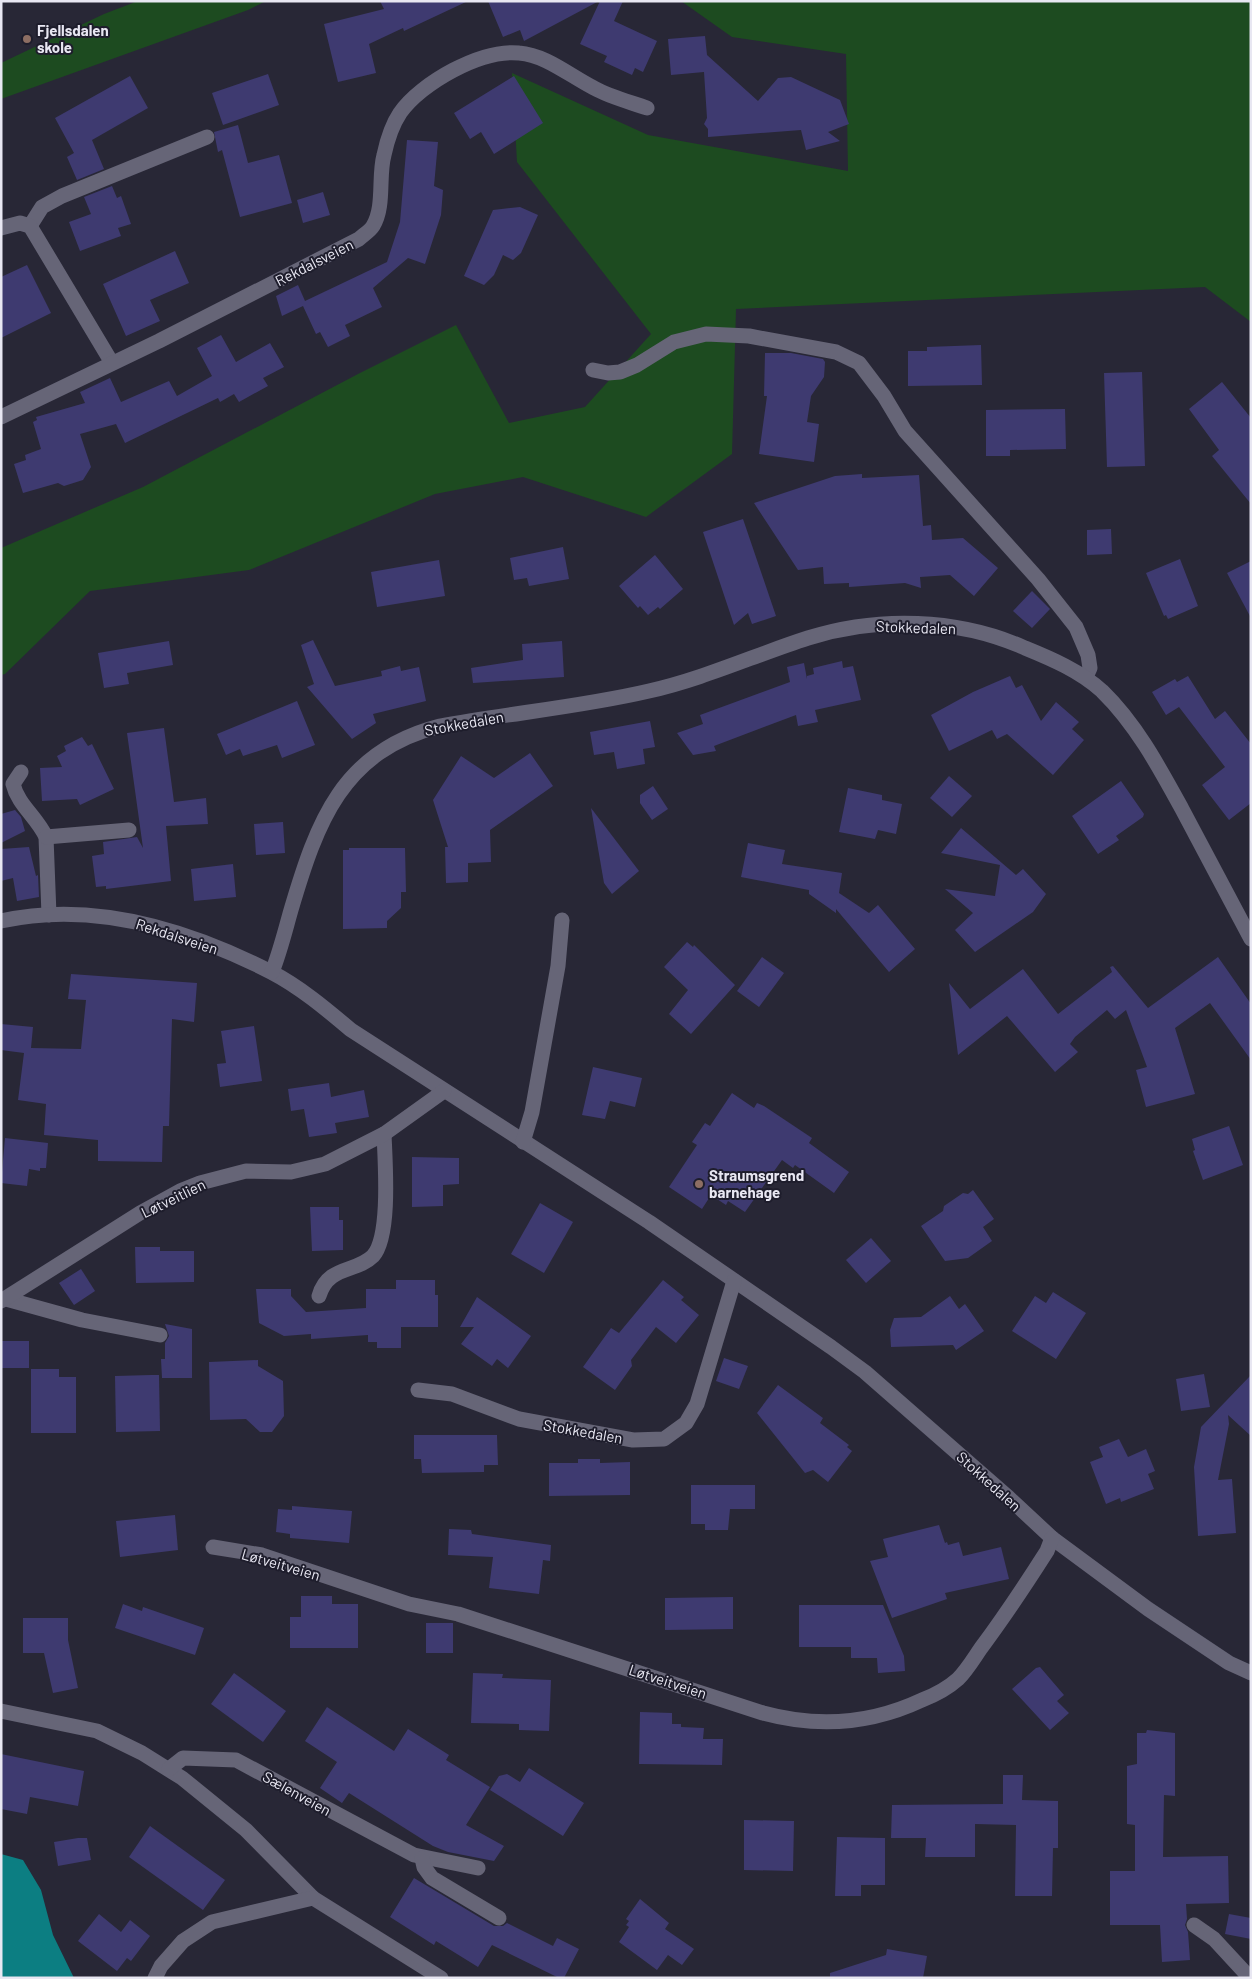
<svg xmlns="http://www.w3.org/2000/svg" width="1252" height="1979" font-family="Barlow,sans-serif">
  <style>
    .green { fill: #1d4b20 }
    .water { fill: #0c7e82 }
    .building { fill: #3e3a70 }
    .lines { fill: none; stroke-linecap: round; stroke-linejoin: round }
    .minor { stroke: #666577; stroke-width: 15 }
    .education-dot { fill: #8d6e63; stroke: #1e1d2c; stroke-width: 2 }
    .labels { text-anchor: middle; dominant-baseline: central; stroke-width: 4; stroke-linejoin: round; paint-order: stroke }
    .poi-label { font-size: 15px; font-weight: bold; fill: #e8e7f2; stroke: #1e1d2c; text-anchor: start }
    .street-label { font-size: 15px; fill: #e8e7f2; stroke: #1e1d2c }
  </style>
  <rect width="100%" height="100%" fill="#282736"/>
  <g class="green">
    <path d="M138,1H266L248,10L1,99V63L104,14Z"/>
    <path d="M681,1H1251V322L1205,287L736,309L732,454L646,517L523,477L435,494L249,570L90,591L5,674L1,675V548L143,487L358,374L456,325L509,423L585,407L651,334L517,162L512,73L648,135L848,171L846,54L732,37Z"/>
  </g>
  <path class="water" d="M1,1854L23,1860L41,1890L53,1935L74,1978H1Z"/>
  <g class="building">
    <path d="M380,1H468L404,31L403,28L369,44L376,73L338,82L324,24L384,9Z"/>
    <path d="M488,1H599L524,41L520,30L503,37Z"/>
    <path d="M600,1H623L614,21L657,41L643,72L635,68L632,75L604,62L607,56L580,44Z"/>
    <path d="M705,36L707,55L758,101L778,78L791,77L840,100L849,124L828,132L840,141L806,150L801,130L708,137V129L704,124L707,118L704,72L671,75L668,39Z"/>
    <path d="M268,74L279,105L223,125L212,93Z"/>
    <path d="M130,76L148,108L92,140L104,169L77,180L67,157L74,153L55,118Z"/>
    <path d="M514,76L543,123L494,154L481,132L470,139L454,113Z"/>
    <path d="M238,125L248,163L279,155L292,203L240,217L222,150L218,152L214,132Z"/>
    <path d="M407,140L438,142L434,186L443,190L441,215L425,264L408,258L373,288L382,307L345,325L350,336L328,347L320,332L316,334L303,306L282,316L276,296L298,285L305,301L387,262L400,222Z"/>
    <path d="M112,186L117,198L121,196L131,224L118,228L121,236L80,251L69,222L91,214L84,197Z"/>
    <path d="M323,192L330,215L303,223L297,200Z"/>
    <path d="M520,207L538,215L521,253L513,260L503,255L494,275L484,285L464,276L493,210Z"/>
    <path d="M175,251L189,283L150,300L160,321L126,336L103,284Z"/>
    <path d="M27,265L51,313L1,338V277Z"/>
    <path d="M221,335L236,362L270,343L284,367L263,378L268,386L239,402L234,394L220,402L218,398L125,443L116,424L80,434L91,467L83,480L64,486L58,483L23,493L14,464L26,460L25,455L41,449L33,422L37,420L36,417L85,403L80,392L110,378L121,402L169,381L177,396L212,376L197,348Z"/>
    <path d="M981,345L982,385L908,386V351H927V347Z"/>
    <path d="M765,353H791L823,359L825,362L824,377L811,396L807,422L819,424L814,462L759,454L767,396H764Z"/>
    <path d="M1142,372L1145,466L1107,467L1104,373Z"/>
    <path d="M1222,382L1251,418V504L1212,456L1219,450L1189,409Z"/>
    <path d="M1065,409L1066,449L1010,450V456H986V410Z"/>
    <path d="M862,474V478L919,475L923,526L931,525L932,540L963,538L998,568L974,596L950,575L920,577L921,588L905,583L849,587V583L824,584L823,567L798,570L754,503L835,476Z"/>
    <path d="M743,519L776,616L752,624L748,613L734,625L703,532Z"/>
    <path d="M1111,529L1112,554L1087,555V530Z"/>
    <path d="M563,547L569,579L529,586L527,578L514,580L510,558Z"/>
    <path d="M655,555L683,589L660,609L658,607L648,615L640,606L638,608L619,586Z"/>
    <path d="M1180,559L1198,606L1168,619L1166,615L1164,616L1146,573Z"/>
    <path d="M439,560L445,596L377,607L371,572Z"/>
    <path d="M1251,561V618L1227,573Z"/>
    <path d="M1032,591L1050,609L1032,628L1013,611Z"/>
    <path d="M313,640L335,686L382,676L381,671L400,666L401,671L419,667L426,701L373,714L376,723L352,739L307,687L314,684L301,645Z"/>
    <path d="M169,641L173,665L127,673L129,684L104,688L98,653Z"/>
    <path d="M562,641L564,677L473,683L471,668L523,660L522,644Z"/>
    <path d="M842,661L843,668L853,666L861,700L815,710L818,722L798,726L796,715L714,746L716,751L693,755L677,733L703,724L700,715L790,682L787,667L804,663L807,679V676L814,674L813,668Z"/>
    <path d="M1010,676L1016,688L1022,685L1041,721L1056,702L1079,722L1072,729L1084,740L1053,775L1007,734L997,739L992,730L949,751L931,715L973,692Z"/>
    <path d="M1188,676L1215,719L1225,711L1251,744V803L1229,820L1202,785L1225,767L1179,707L1166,715L1152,692L1175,679L1177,682Z"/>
    <path d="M297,701L315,745L282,758L277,745L243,756L240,749L226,755L217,734Z"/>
    <path d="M650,721L655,747L643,749L645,764L617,769L614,752L594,755L590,732Z"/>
    <path d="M164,728L174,802L206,798L208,824L166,826L171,881L106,889V886L96,887L92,856L104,854L103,842L137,837L143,848L127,733Z"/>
    <path d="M82,737L88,746L92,744L114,789L80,805L77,799L42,801L40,768L62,767L57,756L66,751L64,746Z"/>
    <path d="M530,753L553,786L490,830L491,862L468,863V882L446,883L445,847H448L433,800L461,756L494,778Z"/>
    <path d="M949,776L972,796L952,817L930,798Z"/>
    <path d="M1121,781L1144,814L1143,817L1116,836L1119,840L1098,854L1072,816Z"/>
    <path d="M653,786L668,809L652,820L640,803V795Z"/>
    <path d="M848,788L882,795V800L902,804L896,834L878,830L875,839L839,832Z"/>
    <path d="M591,808L639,871L612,894L604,883Z"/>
    <path d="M15,810L21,817L25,831L1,843V814Z"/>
    <path d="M283,822L285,853L256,855L254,824Z"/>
    <path d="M961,828L1016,875L1023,869L1046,894L1033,912L975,952L955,930L973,913L945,889L995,896L1000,865L941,853Z"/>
    <path d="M748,843L785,850L782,864L842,873L839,893L869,913L878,905L915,949L889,972L836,909V913L809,894V890L741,877Z"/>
    <path d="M29,847L36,876L38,875L39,897L17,901L13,878L1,881V849Z"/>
    <path d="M349,848H405L406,892H401V908L387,921V928L343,929V850H349Z"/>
    <path d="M233,864L236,897L194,901L191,869Z"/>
    <path d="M687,942L693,947L694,945L735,985L691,1034L669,1014L688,990L664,967Z"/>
    <path d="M762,957L784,973L759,1007L737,991Z"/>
    <path d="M1218,957L1251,1004V1060L1210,1003L1175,1028L1195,1094L1146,1107L1136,1070L1147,1067L1126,1010L1115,1019L1107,1010L1075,1037L1070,1044L1078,1052L1055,1072L1007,1016L958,1055L949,983L970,1009L1023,969L1058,1014L1112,972L1110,967L1113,966L1148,1008Z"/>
    <path d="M71,974L197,983L194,1022L172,1019L169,1126H163L162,1162L98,1161V1140L44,1135L46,1104L18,1100L24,1053L1,1050V1024L33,1027L31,1048L81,1049L86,1000L68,999Z"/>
    <path d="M254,1026L262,1081L220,1087L217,1064L226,1063L221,1031Z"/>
    <path d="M593,1067L642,1078L635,1107L610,1101L605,1119L582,1115Z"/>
    <path d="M329,1083L331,1097L364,1090L369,1117L335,1123L337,1133L309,1137L304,1109L291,1111L288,1089Z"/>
    <path d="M732,1093L754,1108L757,1103L764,1106L812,1138L809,1143L849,1172L834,1193L795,1165L793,1168L782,1160L745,1212L728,1201L726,1205L711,1195L702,1209L669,1187L697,1145L692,1142L705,1123L710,1126Z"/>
    <path d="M1229,1126L1243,1165L1203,1180L1193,1151L1195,1150L1192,1139Z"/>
    <path d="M5,1138L48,1143L46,1168H40V1171L29,1169L27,1186L1,1183Z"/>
    <path d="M412,1157L459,1158V1184L443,1185V1206L412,1207Z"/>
    <path d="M973,1190L994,1219L983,1227L992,1241L968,1258L945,1261L921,1226L943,1211L944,1206L963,1193L968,1194Z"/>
    <path d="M540,1203L573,1222L544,1273L511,1254Z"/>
    <path d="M310,1207H339V1220H343V1250L312,1251Z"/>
    <path d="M871,1238L891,1261L866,1283L846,1260Z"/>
    <path d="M135,1247H160V1251H194V1282L136,1283Z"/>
    <path d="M81,1269L95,1291L74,1305L59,1283Z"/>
    <path d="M396,1280H435V1295H438V1327H401V1348H377V1342H368V1335L311,1339V1334L284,1336L259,1323L256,1289H291V1296L306,1312L366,1308V1289H396Z"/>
    <path d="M663,1280L684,1297L681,1300L699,1315L676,1343L656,1327L631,1360L632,1366L615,1390L583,1367L611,1328L619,1333Z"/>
    <path d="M1053,1292L1086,1313L1056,1359L1012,1331L1035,1296L1046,1303Z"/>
    <path d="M950,1296L959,1309L965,1304L984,1331L956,1350L953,1345L891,1347L890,1330L894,1318L921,1317Z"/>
    <path d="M477,1297L531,1336L508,1368L497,1359L492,1366L461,1344L474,1327H460Z"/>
    <path d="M165,1324L192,1329V1378H162L161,1359H165V1343L169,1336Z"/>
    <rect x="1" y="1341" width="28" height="27"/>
    <path d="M724,1358L748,1366L739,1389L716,1381Z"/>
    <path d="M258,1360V1366L283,1381L284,1416L272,1432H260L246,1419L210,1420L209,1362Z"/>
    <path d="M31,1369H59V1377H76V1433H31Z"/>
    <path d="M1204,1374L1210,1407L1181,1411L1176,1379Z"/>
    <path d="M151,1375H159L160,1431L116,1432L115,1376Z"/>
    <path d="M1251,1375V1436L1228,1415L1229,1424L1218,1480L1232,1479L1236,1533L1198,1536L1194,1467L1201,1427Z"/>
    <path d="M778,1385L823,1418L820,1423L849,1445L847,1447L852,1451L828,1482L813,1470L805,1473L757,1413Z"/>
    <path d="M414,1435H497L498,1465H484V1472L422,1473L421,1459H414Z"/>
    <path d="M1119,1439L1128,1457L1146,1449L1155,1471L1148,1474L1154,1489L1121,1502L1120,1498L1106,1504L1090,1462L1103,1457L1099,1447Z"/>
    <path d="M578,1459H600V1463L630,1462V1495L549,1496V1463H578Z"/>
    <path d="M691,1485H755V1509H730L728,1530H705V1524H691Z"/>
    <path d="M292,1506L352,1511L349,1543L290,1538V1534L276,1532L278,1509L292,1510Z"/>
    <path d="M175,1515L178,1550L120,1557L116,1521Z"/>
    <path d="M939,1525L945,1543L947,1542L948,1545L959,1542L963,1556L1001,1547L1009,1579L945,1593L947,1599L892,1618L870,1561L888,1557L883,1539Z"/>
    <path d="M449,1529L471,1530L472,1534L551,1545L550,1561L543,1560L539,1594L489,1588L493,1557L448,1555Z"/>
    <path d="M301,1596H332V1604H358V1648H290V1617H301Z"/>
    <path d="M733,1597V1629L665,1630V1598Z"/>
    <path d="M123,1604L142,1611L143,1607L204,1628L195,1655L115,1628Z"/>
    <path d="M799,1605H883L904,1656L905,1671L878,1673L877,1658H851V1647H799Z"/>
    <path d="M23,1618H68V1640L78,1688L53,1693L44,1653H23Z"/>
    <rect x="426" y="1623" width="27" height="30"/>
    <path d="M1040,1667L1064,1695L1057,1701L1069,1713L1050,1730L1012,1689L1036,1668Z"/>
    <path d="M234,1673L286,1711L263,1742L211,1704Z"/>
    <path d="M473,1673L503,1674L502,1678L551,1680L549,1731L519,1730V1724L471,1723Z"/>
    <path d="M327,1707L394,1751L408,1729L449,1755L446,1760L490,1787L466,1825L504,1846L494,1861L448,1852L433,1846L349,1793L342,1803L320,1788L337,1762L305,1741Z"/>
    <path d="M640,1712L672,1713V1724H681V1727L704,1728L703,1739H723L722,1765L639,1764Z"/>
    <path d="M1147,1730L1175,1733V1796L1164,1795L1163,1857L1228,1856L1229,1903L1186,1904L1187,1919L1185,1925L1188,1932L1190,1960L1162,1962L1160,1925H1110V1871H1135V1825L1127,1824V1766L1137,1764V1733H1146Z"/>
    <path d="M1,1754L84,1771L78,1806L30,1797L27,1814L1,1809Z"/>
    <path d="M529,1768L584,1803L563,1836L490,1790L499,1776L507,1774L520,1782Z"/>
    <path d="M1003,1775H1023L1022,1800L1058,1801V1848H1053L1052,1896H1015L1016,1825L975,1824V1857H925L926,1838H891L892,1805L1003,1804Z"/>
    <path d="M744,1820L794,1821L793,1871L744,1870Z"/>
    <path d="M150,1826L225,1880L203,1910L129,1857Z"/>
    <path d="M837,1837L885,1838V1885H861V1896H835Z"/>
    <path d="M78,1838H87L91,1860L58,1866L54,1842Z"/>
    <path d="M414,1878L494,1926H503L507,1923L553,1946L557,1938L579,1949L564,1978H559L492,1945L478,1967L436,1941L434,1945L390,1917Z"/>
    <path d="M640,1899L669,1923L665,1929L694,1949L682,1965L668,1955L657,1970L619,1942L629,1927L626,1925L629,1921L626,1919Z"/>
    <path d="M99,1914L121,1932L130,1920L150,1936L131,1961L127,1958L117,1971L78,1941Z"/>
    <path d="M1229,1914L1251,1918V1939L1225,1934Z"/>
    <path d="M887,1949L927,1956L923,1978H830V1973L886,1955Z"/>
  </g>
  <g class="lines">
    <g class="minor">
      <path d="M30,226L42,207L62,196L207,137"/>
      <path d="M1,228L20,223L30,226L112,363"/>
      <path d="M593,370L608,373L620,372L637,365L674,342L706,334L749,336L836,352L859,363L884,396L905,431L1038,579L1076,627L1088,655L1090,668L1086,677"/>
      <path d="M1,417L159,341L359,239C363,235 370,231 373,226C385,206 378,177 384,155C387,141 392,125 400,113C421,83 481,49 519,53C546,55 570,76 594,88C610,97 630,102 647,108"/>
      <path d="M21,772L13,784C18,805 37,817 46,837L49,915"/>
      <path d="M46,837L129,830"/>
      <path d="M1,921C94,900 189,930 271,972C300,987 326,1009 351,1030L649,1222L831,1347L865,1372L1009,1498L1052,1538L1148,1609L1229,1663L1251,1673"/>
      <path d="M272,972C280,952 285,931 291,910C317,822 342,751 440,726C510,713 581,707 649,691C703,679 755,655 808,638C878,616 958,618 1025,648C1052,659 1080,671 1102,691C1136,724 1159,767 1182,809C1205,852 1228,896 1251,939"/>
      <path d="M523,1142L532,1112L558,966L562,920"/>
      <path d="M319,1296C328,1265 356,1273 373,1256C391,1236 385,1161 384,1134"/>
      <path d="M6,1299L82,1320L160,1335"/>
      <path d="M1,1301L140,1213L180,1191L200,1183L246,1171L291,1172L325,1164L384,1134L444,1091"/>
      <path d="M418,1390L452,1394L519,1419L633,1440L664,1439L686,1423L697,1404L734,1281"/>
      <path d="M213,1547L262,1555L409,1604L458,1614L763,1713C818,1728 871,1724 922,1700C935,1695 948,1688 958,1679C967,1670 974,1658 981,1648C1004,1617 1026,1584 1047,1551L1052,1538"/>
      <path d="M1,1711L97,1731L142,1753L182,1778L246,1830L313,1898L441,1978"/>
      <path d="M169,1769L183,1758L236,1760L414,1855L478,1868"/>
      <path d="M422,1858L424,1867L432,1878L499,1918"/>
      <path d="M1194,1925L1214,1939L1250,1978"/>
      <path d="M155,1978L161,1966L183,1941L212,1922L313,1898"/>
    </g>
  </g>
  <g class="education-dot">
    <circle cx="27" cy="39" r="5"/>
    <circle cx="699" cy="1184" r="5"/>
  </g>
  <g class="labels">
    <g class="poi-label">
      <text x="37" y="30">Fjellsdalen<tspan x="37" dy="17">skole</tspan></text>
      <text x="709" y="1175">Straumsgrend<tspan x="709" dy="17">barnehage</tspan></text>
    </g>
    <g class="street-label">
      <text transform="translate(314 262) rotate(-27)">Rekdalsveien</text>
      <text transform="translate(916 627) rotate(2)">Stokkedalen</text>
      <text transform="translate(464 723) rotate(-10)">Stokkedalen</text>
      <text transform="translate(177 936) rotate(18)">Rekdalsveien</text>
      <text transform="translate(173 1198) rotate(-26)">Løtveitlien</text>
      <text transform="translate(583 1431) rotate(10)">Stokkedalen</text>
      <text transform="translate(989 1481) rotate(42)">Stokkedalen</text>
      <text transform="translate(281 1564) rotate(16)">Løtveitveien</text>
      <text transform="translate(668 1681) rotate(18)">Løtveitveien</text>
      <text transform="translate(297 1793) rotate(29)">Sælenveien</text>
    </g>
  </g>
  <rect width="1252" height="1979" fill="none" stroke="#e8e7f2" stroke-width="5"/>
</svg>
